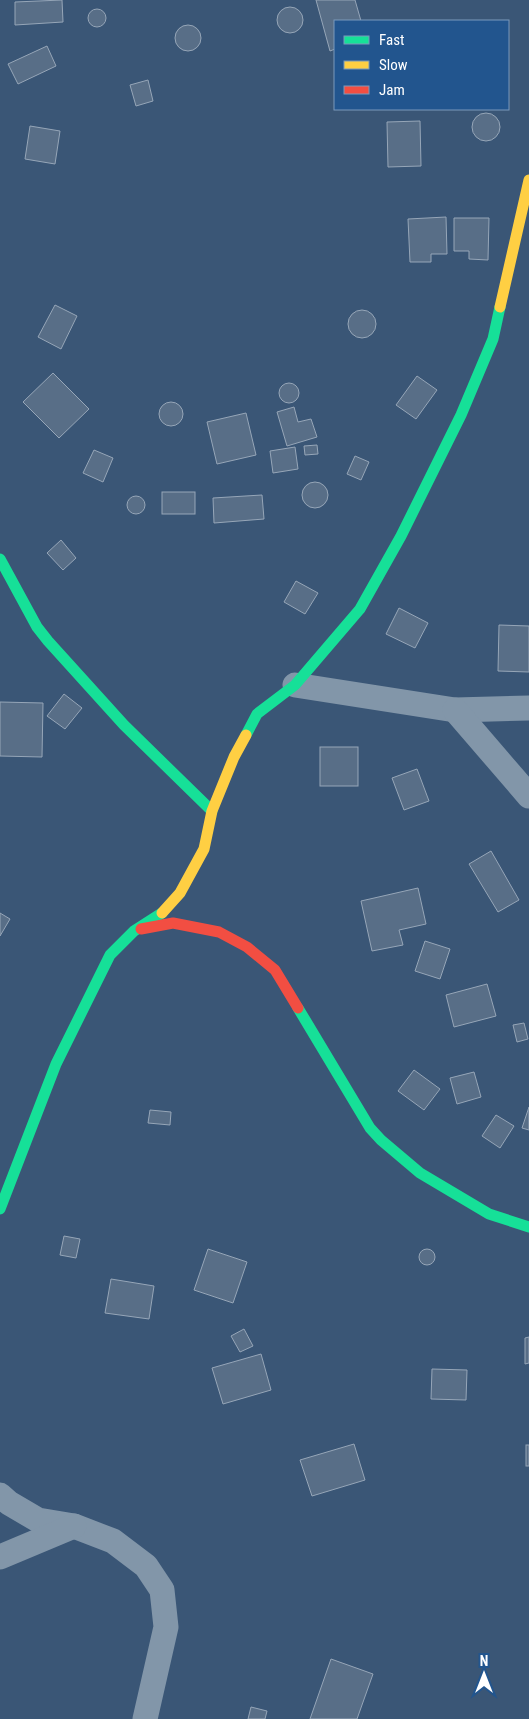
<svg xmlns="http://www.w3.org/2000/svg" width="529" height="1719" font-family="'Roboto Condensed',sans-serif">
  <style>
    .building { fill: #586e87; stroke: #96a6b8 }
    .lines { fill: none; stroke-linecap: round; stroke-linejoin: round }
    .street { stroke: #8296a9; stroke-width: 25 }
    .fast { stroke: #16e098; stroke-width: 11 }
    .slow { stroke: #ffcf43; stroke-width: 11 }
    .jam { stroke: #f24e42; stroke-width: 11 }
  </style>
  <rect width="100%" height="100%" fill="#3a5676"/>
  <g class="building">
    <path d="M62,0L63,22L15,25V2Z"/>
    <path d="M316,0H355L361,21H335V49L330,51Z"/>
    <circle cx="290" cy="20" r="13"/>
    <circle cx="97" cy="18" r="9"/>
    <circle cx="188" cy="38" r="13"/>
    <path d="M47,46L56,66L18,84L8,64Z"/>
    <path d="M148,80L153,101L136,106L130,85Z"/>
    <circle cx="486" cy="127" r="14"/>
    <path d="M420,121L421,166L388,167L387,122Z"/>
    <path d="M30,126L60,131L55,164L25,159Z"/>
    <path d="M446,217L447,254H431V262H410L408,219Z"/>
    <path d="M454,218H489L488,260L469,259V251H454Z"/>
    <path d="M55,305L77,316L61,349L38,337Z"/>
    <circle cx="362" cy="324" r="14"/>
    <path d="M53,373L89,409L59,438L23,402Z"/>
    <path d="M417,376L437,390L416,419L396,405Z"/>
    <circle cx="289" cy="393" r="10"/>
    <circle cx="171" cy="414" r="12"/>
    <path d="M294,407L298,422L311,419L317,437L287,446L277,412Z"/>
    <path d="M246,413L256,455L217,464L207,422Z"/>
    <path d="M317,445L318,454L305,455L304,446Z"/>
    <path d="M295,447L298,469L273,473L270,451Z"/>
    <path d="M94,450L113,458L103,482L83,473Z"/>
    <path d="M355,456L369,462L361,480L347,474Z"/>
    <circle cx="315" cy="495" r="13"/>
    <rect x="162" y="492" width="33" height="22"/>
    <path d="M262,495L264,519L214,523L213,498Z"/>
    <circle cx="136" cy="505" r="9"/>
    <path d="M61,540L76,558L63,570L47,553Z"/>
    <path d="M296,581L318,593L305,614L284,602Z"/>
    <path d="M399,608L428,623L415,648L386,634Z"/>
    <path d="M499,625L529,626V672L498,671Z"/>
    <path d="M64,694L82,708L65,729L47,716Z"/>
    <path d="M0,702L43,703L42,757L0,756Z"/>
    <rect x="320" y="747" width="38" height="39"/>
    <path d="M417,769L429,801L404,810L392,778Z"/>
    <path d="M491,851L519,900L498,912L469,864Z"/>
    <path d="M418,888L426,924L399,930L403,945L372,951L361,901Z"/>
    <path d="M0,913L10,919L0,936Z"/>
    <path d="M425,941L450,949L440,979L415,971Z"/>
    <path d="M487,984L496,1016L454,1027L446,995Z"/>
    <path d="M524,1023L528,1039L517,1042L513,1025Z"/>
    <path d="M414,1070L440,1089L424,1110L398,1091Z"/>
    <path d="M474,1072L481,1097L457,1104L450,1078Z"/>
    <path d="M529,1107V1130L522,1128Z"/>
    <path d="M150,1110L171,1112L170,1125L148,1123Z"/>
    <path d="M496,1115L514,1126L500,1148L482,1136Z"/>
    <path d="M64,1236L80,1239L76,1258L60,1255Z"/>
    <path d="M208,1249L247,1262L233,1303L194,1290Z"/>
    <circle cx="427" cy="1257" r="8"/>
    <path d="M111,1279L154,1286L149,1319L105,1313Z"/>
    <path d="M244,1329L253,1346L240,1352L231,1336Z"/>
    <path d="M529,1337V1363L525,1364V1338Z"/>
    <path d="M261,1354L271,1390L223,1404L212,1368Z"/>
    <path d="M432,1369L467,1370L466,1400L431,1399Z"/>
    <path d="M354,1444L365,1480L312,1496L300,1460Z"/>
    <rect x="526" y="1445" width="3" height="21"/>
    <path d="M331,1659L373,1674L357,1719H310Z"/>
    <path d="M251,1707L267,1711L265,1719H248Z"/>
  </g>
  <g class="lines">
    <g class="street">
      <path d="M295,685L455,710L529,708"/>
      <path d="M455,710L529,796"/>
      <path d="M0,1495L9,1503L38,1520L74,1526L113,1541L146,1566L162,1590L166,1627L145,1719"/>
      <path d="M0,1557L74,1526"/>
    </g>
    <g class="fast">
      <path d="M0,559L37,627L48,641L124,725L212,811"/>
      <path d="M246,735L257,714L295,685L360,609L401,536L461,415L493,339L500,307"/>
      <path d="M298,1008L370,1128L381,1140L420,1173L489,1214L529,1227"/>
      <path d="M0,1209L56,1064L110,955L134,931L162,913"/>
    </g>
    <g class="slow">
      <path d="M500,307L529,180"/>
      <path d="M162,913L180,893L204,849L212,811L234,757L246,735"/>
    </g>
    <path class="jam" d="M141,929L173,923L219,932L247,947L275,970L298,1008"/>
  </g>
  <rect x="334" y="20" width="175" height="90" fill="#22558e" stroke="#7a99bb"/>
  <rect x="344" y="36" width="25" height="8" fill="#16e098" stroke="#7a99bb"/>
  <text x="379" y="45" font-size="15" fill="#ffffff">Fast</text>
  <rect x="344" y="61" width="25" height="8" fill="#ffcf43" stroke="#7a99bb"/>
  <text x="379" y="70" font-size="15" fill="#ffffff">Slow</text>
  <rect x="344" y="86" width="25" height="8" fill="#f24e42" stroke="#7a99bb"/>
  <text x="379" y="95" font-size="15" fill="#ffffff">Jam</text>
  <g transform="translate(484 1674)" stroke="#22558e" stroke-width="4" paint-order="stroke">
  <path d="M0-4L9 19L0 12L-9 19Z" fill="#ffffff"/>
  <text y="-8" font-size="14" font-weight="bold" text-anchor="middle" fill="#ffffff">N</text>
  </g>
</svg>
